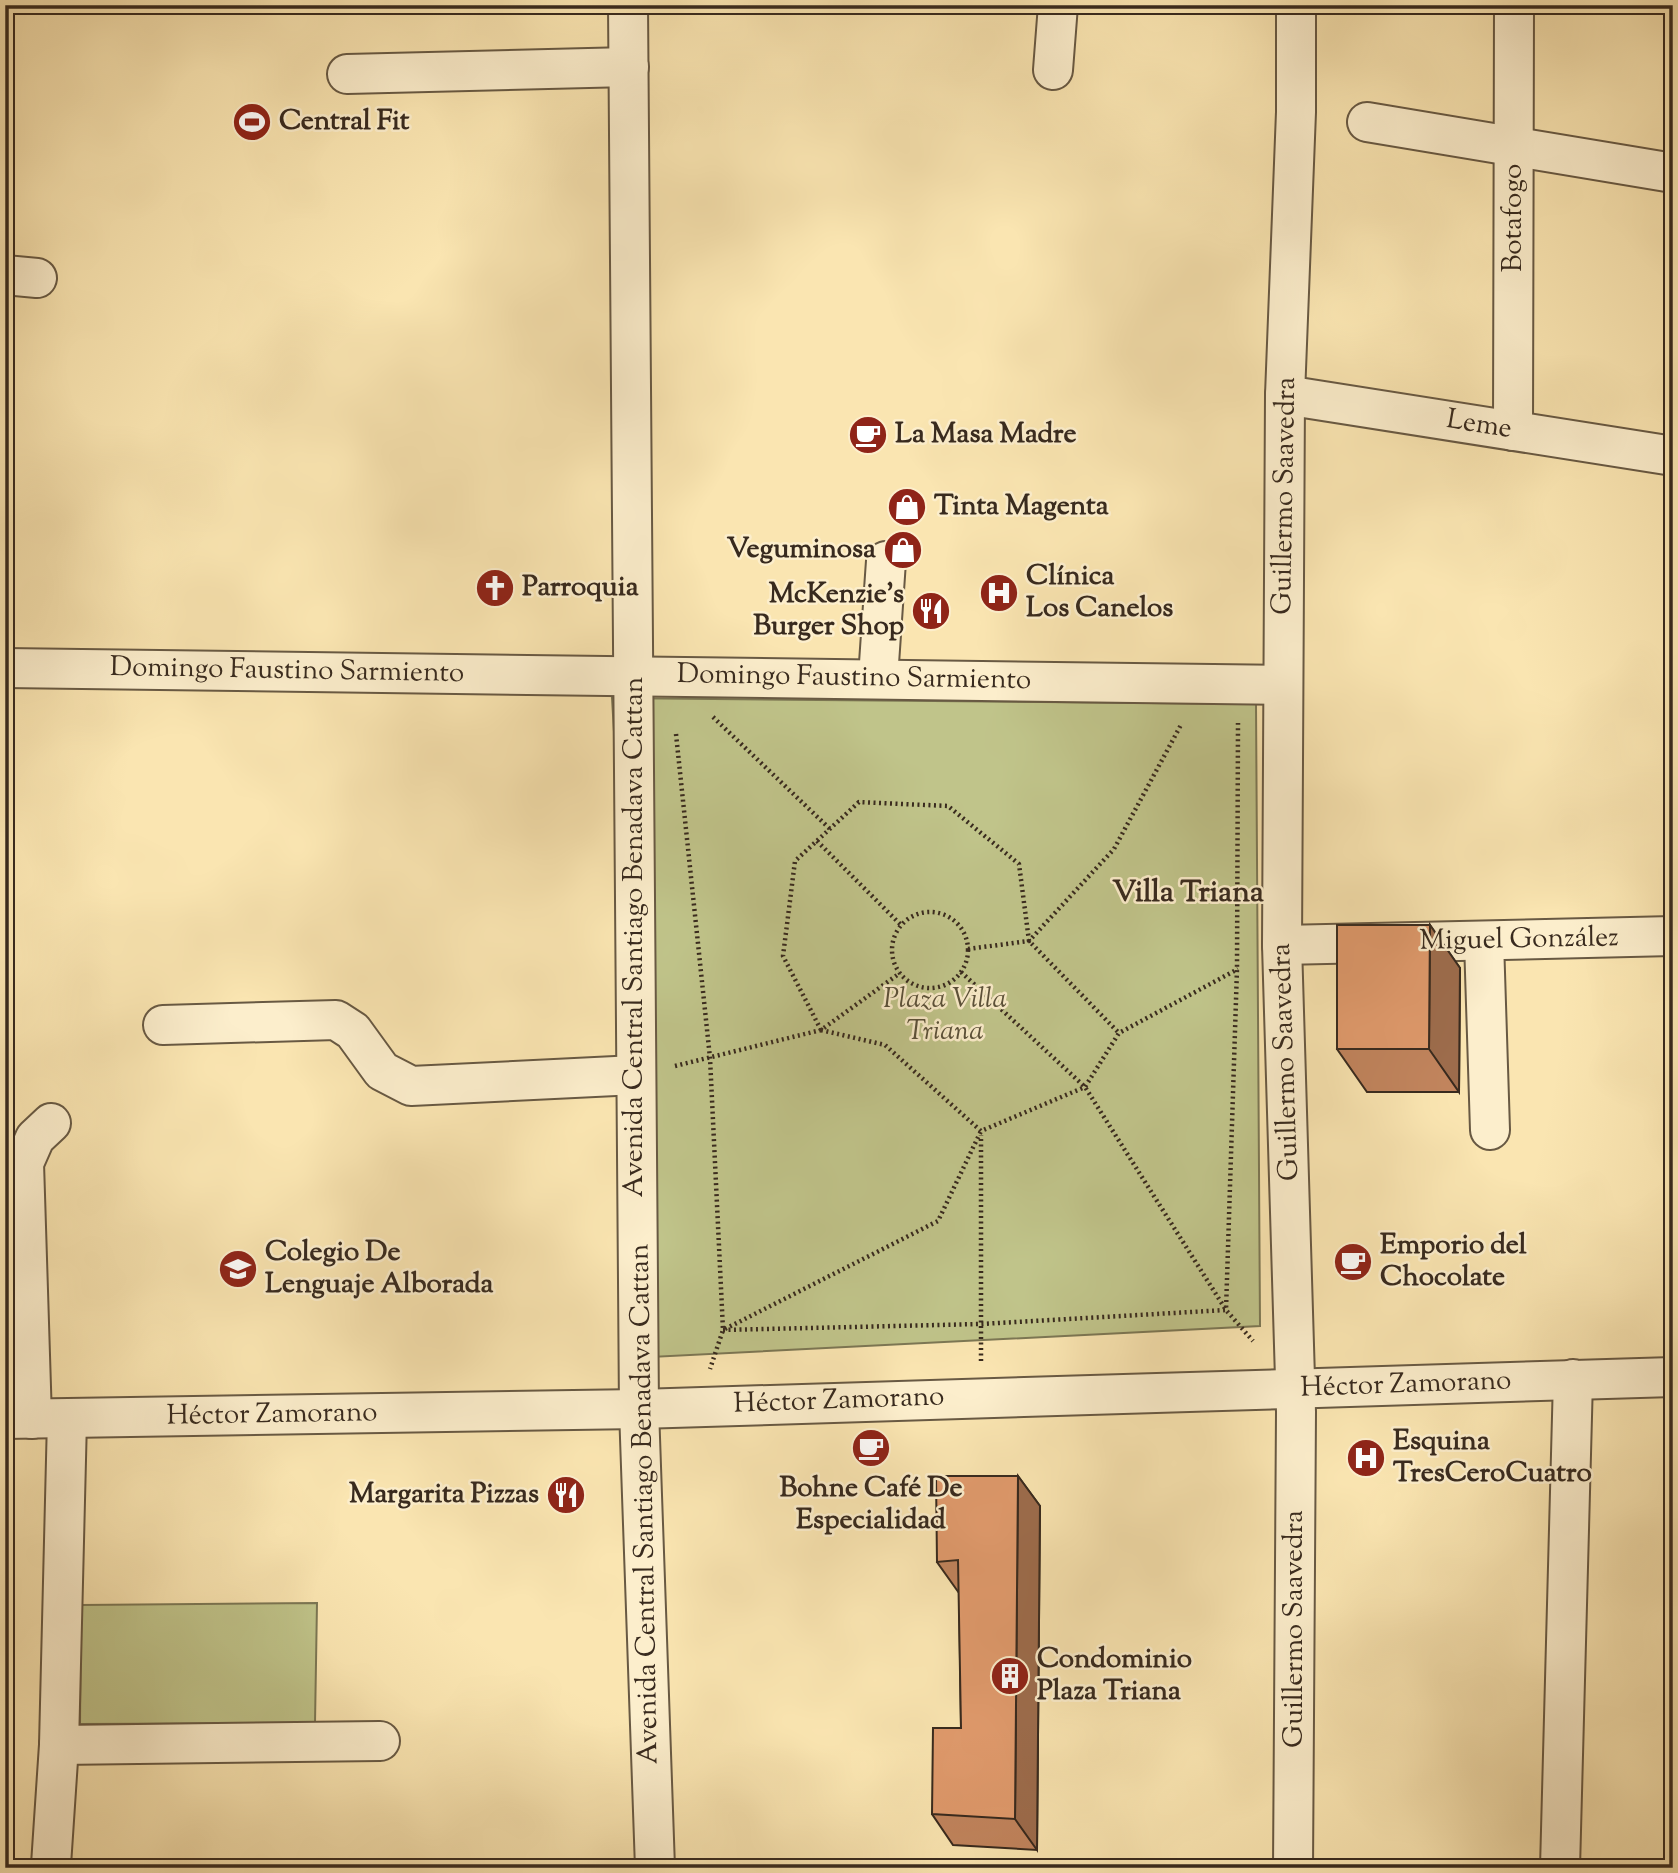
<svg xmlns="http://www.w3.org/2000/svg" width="1678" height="1873" font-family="'Sorts Mill Goudy',serif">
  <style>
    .green { fill: #c0c48a; stroke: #7c7754; stroke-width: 2 }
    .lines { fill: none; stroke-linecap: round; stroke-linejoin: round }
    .minor-casing { stroke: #685943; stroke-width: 42 }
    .path { stroke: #382a1e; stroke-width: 4.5; stroke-dasharray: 2 3.5; stroke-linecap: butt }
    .minor { stroke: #fceecc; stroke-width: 38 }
    .wall { fill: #c1845d; stroke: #382a1e; stroke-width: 2 }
    .shaded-wall { fill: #9d6c4c; stroke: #382a1e; stroke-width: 2 }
    .building { fill: #e09a6c; stroke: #382a1e; stroke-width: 2 }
    .labels { text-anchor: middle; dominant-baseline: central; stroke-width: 5; stroke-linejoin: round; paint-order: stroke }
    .poi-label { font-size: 28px; font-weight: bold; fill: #382a1e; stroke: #fceecc; text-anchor: start }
    .street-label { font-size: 28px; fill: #382a1e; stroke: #fceecc }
    .park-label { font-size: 28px; font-style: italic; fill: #5a5039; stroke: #fceecc }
    .neighbourhood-label { font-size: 30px; font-weight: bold; fill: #382a1e; stroke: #fceecc }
  </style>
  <rect width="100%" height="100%" fill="#fae5b1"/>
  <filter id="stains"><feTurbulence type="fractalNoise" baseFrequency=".00286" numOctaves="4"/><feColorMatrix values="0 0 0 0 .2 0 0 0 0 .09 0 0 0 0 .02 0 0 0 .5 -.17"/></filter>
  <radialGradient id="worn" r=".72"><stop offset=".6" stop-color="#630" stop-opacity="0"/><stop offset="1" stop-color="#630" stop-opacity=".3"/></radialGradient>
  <g class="green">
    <path d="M612,698L1256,704L1260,1326L651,1357Z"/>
    <path d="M317,1603L315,1723L80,1724L81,1605Z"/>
  </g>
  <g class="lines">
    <g class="minor-casing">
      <g id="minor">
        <path d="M628,5L639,1409L655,1868"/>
        <path d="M1053,70L1058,5"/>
        <path d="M347,74L629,67"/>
        <path d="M1367,122L1673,173"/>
        <path d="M5,275L37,278"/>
        <path d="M1285,395L1673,456"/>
        <path d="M1513,431L1514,5"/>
        <path d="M5,668L1283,685"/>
        <path d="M878,678L886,561"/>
        <path d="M1484,941L1490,1130"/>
        <path d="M1282,945L1673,936"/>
        <path d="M163,1025L336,1020L353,1031L382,1071L411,1086L636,1075"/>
        <path d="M5,1419L639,1409L1673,1377"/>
        <path d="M32,1419L24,1163L35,1138L51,1123"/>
        <path d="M59,1745L380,1741"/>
        <path d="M51,1865L59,1745L67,1419"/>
        <path d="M1293,1868L1296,1412L1282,945L1285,395L1296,112V5"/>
        <path d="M1560,1868L1573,1379"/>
      </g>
    </g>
    <g class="path">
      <path d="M713,717L830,829"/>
      <path d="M676,734L710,1058L723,1330L710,1369"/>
      <path d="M817,841L901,925"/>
      <circle cx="930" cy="950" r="38"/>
      <path d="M968,949L1029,941L1114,849L1182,723"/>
      <path d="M961,972L1085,1087L1226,1310L1253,1341"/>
      <path d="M821,1030L783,956L795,861L859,802L948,806L1019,864L1029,941L1119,1033"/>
      <path d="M821,1030L885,1045L981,1131L1085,1087L1119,1033L1238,969"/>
      <path d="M675,1066L821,1030L900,973"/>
      <path d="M725,1329L938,1221L981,1131"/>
      <path d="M723,1330L981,1324L1226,1310L1237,969L1238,723"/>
      <path d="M981,1361V1135"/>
    </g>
    <use href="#minor" class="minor"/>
  </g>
  <g class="wall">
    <path d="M1430,925L1460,968L1459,1092H1367L1337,1049Z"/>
    <path d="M1018,1476L1040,1506L1037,1850L953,1845L932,1814L961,1728L959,1593L937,1562Z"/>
  </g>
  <g class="shaded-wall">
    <path d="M1430,925L1460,968L1459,1092L1429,1049Z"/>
    <path d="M1018,1476L1040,1506L1037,1850L1015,1819Z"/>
  </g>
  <g class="building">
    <path d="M1337,925H1430L1429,1049H1337Z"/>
    <path d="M936,1476H1018L1015,1819L932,1814L933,1728H961L958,1560L937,1562Z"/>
  </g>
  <defs>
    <g id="stadium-disc" transform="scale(2.0125)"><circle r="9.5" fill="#8f2418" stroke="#fceecc"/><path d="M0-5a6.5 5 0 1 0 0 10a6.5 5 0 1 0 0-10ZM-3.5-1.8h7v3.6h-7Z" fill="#fff"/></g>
    <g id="cafe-disc" transform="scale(2.0125)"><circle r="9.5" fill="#8f2418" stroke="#fceecc"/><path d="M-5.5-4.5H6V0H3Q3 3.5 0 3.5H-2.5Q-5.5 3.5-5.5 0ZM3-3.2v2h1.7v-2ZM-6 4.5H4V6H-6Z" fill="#fff"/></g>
    <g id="shop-disc" transform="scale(2.0125)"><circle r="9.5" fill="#8f2418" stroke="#fceecc"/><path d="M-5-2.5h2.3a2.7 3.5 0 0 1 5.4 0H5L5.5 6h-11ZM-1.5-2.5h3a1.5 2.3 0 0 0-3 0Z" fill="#fff"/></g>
    <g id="church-disc" transform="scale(2.0125)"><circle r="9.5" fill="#8f2418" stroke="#fceecc"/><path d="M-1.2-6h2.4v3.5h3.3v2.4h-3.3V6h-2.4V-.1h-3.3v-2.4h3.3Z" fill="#fff"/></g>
    <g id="hospital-disc" transform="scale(2.0125)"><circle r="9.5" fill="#8f2418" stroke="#fceecc"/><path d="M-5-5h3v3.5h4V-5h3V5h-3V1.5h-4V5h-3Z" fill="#fff"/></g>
    <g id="restaurant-disc" transform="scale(2.0125)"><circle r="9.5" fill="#8f2418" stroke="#fceecc"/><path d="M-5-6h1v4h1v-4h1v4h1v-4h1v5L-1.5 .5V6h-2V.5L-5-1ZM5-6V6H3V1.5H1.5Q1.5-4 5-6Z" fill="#fff"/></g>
    <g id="school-disc" transform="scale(2.0125)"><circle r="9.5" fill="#8f2418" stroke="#fceecc"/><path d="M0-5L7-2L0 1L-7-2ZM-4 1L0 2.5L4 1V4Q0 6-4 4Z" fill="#fff"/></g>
    <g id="building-disc" transform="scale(2.0125)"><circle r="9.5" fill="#8f2418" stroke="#fceecc"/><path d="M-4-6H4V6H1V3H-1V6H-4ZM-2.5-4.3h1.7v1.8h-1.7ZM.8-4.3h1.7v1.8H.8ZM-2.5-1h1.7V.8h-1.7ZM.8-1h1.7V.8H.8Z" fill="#fff"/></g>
  </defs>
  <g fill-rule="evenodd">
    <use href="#stadium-disc" x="252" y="122"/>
    <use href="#cafe-disc" x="868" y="435"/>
    <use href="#shop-disc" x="907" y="507"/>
    <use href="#shop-disc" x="903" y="550"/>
    <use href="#church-disc" x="495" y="588"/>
    <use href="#hospital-disc" x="999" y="593"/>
    <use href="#restaurant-disc" x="931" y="611"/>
    <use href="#cafe-disc" x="1353" y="1262"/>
    <use href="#school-disc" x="238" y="1269"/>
    <use href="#cafe-disc" x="871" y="1448"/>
    <use href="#hospital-disc" x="1366" y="1458"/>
    <use href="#restaurant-disc" x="566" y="1495"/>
    <use href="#building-disc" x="1010" y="1676"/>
  </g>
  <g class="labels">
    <g class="poi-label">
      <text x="279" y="122">Central Fit</text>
      <text x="895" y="435">La Masa Madre</text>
      <text x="934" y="507">Tinta Magenta</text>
      <text x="876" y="550" text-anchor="end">Veguminosa</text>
      <text x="1026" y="577">Clínica<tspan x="1026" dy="32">Los Canelos</tspan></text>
      <text x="522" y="588">Parroquia</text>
      <text x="904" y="595" text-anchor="end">McKenzie's<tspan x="904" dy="32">Burger Shop</tspan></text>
      <text x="1380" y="1246">Emporio del<tspan x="1380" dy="32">Chocolate</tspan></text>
      <text x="265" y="1253">Colegio De<tspan x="265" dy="32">Lenguaje Alborada</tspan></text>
      <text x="1393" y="1442">Esquina<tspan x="1393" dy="32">TresCeroCuatro</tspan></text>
      <text x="871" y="1489" text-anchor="middle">Bohne Café De<tspan x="871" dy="32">Especialidad</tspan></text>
      <text x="539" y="1495" text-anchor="end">Margarita Pizzas</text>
      <text x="1037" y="1660">Condominio<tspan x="1037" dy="32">Plaza Triana</tspan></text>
    </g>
    <g class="street-label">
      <text transform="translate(1514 218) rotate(-90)">Botafogo</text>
      <text transform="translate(1479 425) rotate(9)">Leme</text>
      <text transform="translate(1285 496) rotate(-89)">Guillermo Saavedra</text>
      <text transform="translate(287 671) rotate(1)">Domingo Faustino Sarmiento</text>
      <text transform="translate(854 678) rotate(1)">Domingo Faustino Sarmiento</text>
      <text transform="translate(635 937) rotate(-90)">Avenida Central Santiago Benadava Cattan</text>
      <text transform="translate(1519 940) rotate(-1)">Miguel González</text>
      <text transform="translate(1286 1062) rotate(-92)">Guillermo Saavedra</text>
      <text transform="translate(1406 1385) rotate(-2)">Héctor Zamorano</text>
      <text transform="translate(839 1401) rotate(-2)">Héctor Zamorano</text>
      <text transform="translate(272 1415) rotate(-1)">Héctor Zamorano</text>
      <text transform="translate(645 1504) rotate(-91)">Avenida Central Santiago Benadava Cattan</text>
      <text transform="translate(1295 1629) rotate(-90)">Guillermo Saavedra</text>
    </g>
    <g class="park-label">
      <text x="945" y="1000">Plaza Villa<tspan x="945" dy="32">Triana</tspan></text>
    </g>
    <g class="neighbourhood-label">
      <text x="1188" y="893">Villa Triana</text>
    </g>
  </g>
  <rect width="1678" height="1873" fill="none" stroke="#fae5b1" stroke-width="28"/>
  <rect x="7" y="7" width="1664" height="1859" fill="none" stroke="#382a1e" stroke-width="3.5"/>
  <rect x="14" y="14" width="1650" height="1845" fill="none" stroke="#382a1e" stroke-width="2"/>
  <rect width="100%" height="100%" filter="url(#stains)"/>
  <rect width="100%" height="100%" fill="url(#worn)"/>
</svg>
